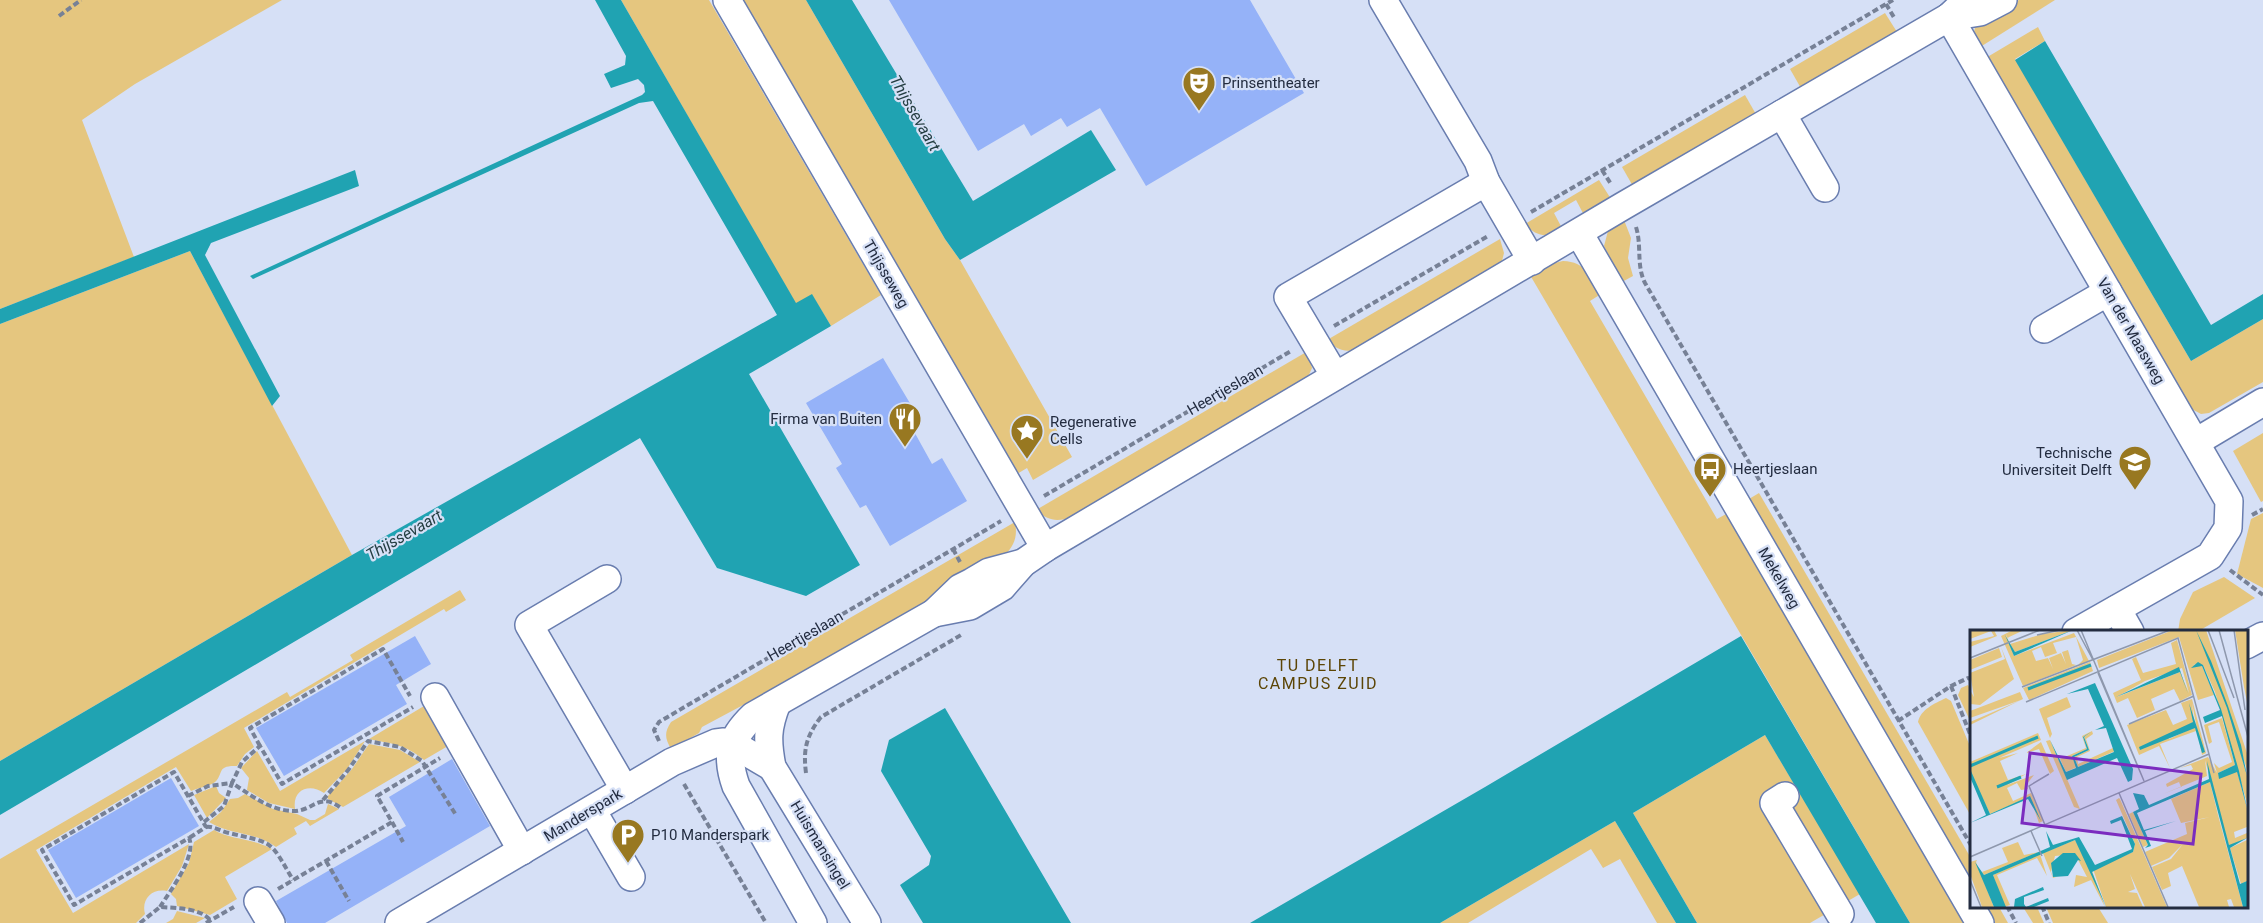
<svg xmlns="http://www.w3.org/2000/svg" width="2263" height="923" font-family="Roboto,sans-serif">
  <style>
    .green { fill: #e5c67f }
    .water { fill: #20a3b2 }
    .building { fill: #95b2f8 }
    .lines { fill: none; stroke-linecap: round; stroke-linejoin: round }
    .minor-casing { stroke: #697daf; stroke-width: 30 }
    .path { stroke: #778196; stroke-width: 4; stroke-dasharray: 6 3; stroke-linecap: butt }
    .minor { stroke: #fff; stroke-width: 27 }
    .labels { text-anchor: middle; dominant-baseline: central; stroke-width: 4.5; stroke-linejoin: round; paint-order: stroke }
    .poi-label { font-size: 15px; fill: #232c40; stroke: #d6e0f6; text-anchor: start }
    .street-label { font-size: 15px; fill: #232c40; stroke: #d6e0f6 }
    .water-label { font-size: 16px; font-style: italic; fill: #243e42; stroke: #d6e0f6 }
    .neighbourhood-label { font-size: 16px; letter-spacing: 1.5px; fill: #5c4505; stroke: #d6e0f6 }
    .inset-river { fill: none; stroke: #20a3b2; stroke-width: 3 }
    .inset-road { fill: none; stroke: #8e98ad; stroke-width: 1.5 }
    .view { fill: #7b2cbf; fill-opacity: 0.15; stroke: #7b2cbf; stroke-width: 3 }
    .inset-edge { fill: none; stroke: #232c40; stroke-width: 3 }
  </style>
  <rect width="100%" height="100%" fill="#d6e0f6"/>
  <g class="green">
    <path d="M0,0H282L135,84L82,120L134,257L0,309Z"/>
    <path d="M621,0H709L881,295L831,326L812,295L796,304Z"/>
    <path d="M738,0H806L945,239L960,260L1072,457L1033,480L1027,468L1017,474Z"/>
    <path d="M2019,0H2055L1977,49L1973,36L1976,24Z"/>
    <path d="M1885,13L1897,32L1802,90L1790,69Z"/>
    <path d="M2038,27L2045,41L2015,59L2191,361L2263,319V382L2209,413L2201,414L2188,407L1984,59Z"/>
    <path d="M1745,95L1757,116L1634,188L1622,167Z"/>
    <path d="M1599,180L1611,199L1584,215L1576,200L1554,213L1563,230C1548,238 1536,237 1525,224Z"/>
    <path d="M1624,220L1631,238L1628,258L1633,276L1622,282L1604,246L1608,231Z"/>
    <path d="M1500,239L1504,253L1501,265L1352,351C1342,351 1334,348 1327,340Z"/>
    <path d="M190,251L352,555L0,761V324Z"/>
    <path d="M1563,261C1586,262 1590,276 1601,294L1590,301L1717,519L1728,513L1966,923H1910L1530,275L1550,264Z"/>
    <path d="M1308,351L1312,368L1307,379L1072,517C1057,522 1048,521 1036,510Z"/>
    <path d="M2263,433V501L2261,502L2233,451Z"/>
    <path d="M1759,493L1972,860V883L1749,499Z"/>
    <path d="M2263,513V588L2237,574L2251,519Z"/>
    <path d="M1015,522C1018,537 1014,546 1004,556L747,707L745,704L702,727L699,733L671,749C665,738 664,733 671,722Z"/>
    <path d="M2224,577L2255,598L2197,632H2178L2180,619L2193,592Z"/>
    <path d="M460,590L466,600L446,612L444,609L244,728L254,747L245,754L237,766C216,765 224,774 215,782C210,786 197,788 191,791L176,767L36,850L73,913L189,844L182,866L167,891C152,888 141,899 145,914L136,923H0V859L287,692L290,697L353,660L350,655Z"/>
    <path d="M1968,685L1972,692V725L1958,695L1961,688Z"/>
    <path d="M1946,698L1951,701L1972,751V818L1918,722C1921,709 1934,704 1946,698Z"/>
    <path d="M424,706L448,746L424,760C405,744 392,744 369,739Z"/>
    <path d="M1765,735L1860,894L1810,923H1697L1633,813Z"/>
    <path d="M365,741L347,769L324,793C310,783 292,789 295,809L269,803L247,790L249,778L241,768L257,751L280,791Z"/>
    <path d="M369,744L400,750L420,762L343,807L328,799L327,797L352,769Z"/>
    <path d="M216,786L219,793L226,798L207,818L194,795Z"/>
    <path d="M245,794L273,809L297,814L310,820H315L325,814L328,804L339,809L310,826L306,821L294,828L297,834L276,847C256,832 230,835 209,822L221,812L230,799L238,798Z"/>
    <path d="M1615,821L1676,923H1657L1620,859L1603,868L1591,849L1468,923H1440Z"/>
    <path d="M214,830C231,840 252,838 272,849L225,877L237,899L210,915L177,906L176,899L171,894L189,863L194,842Z"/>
    <path d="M1985,907H1999L2008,923H1995Z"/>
    <path d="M2023,907H2037L2044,923H2033Z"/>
    <path d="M2046,907H2098L2108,923H2053Z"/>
    <path d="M177,911L205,918L196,923H166L173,919Z"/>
  </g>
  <g class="water">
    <path d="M595,0H621L796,303L812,294L831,326L749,374L860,565L806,596L717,568L640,438L0,815V761L352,555L777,315L653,101L639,103L253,279L250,276L642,95L645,92L644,85L638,79L611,88L604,74L625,65L626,56Z"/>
    <path d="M806,0H852L973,201L1091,130L1116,170L960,260L945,239Z"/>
    <path d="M2045,41L2211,325L2263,294V319L2191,361L2015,60Z"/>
    <path d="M355,170L359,186L211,243L205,255L280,396L272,406L190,251L0,324V309Z"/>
    <path d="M1741,636L1910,923H1876L1765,735L1633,813L1697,923H1676L1615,821L1440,923H1250L1485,787Z"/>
    <path d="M945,708L1071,923H923L900,885L929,865L931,856L881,771L889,740Z"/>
  </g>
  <g class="building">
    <path d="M889,0H1250L1304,93L1146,186L1100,108L1067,127L1061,118L1031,136L1024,124L978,151Z"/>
    <path d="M883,358L920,420L911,426L932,464L942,458L967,501L890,546L866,505L860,508L836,468L842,464L806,403Z"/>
    <path d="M415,636L431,664L396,685L407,704L284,776L256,728Z"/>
    <path d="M452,759L490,826L325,923H287L276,901L406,826L389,797Z"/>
    <path d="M171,778L199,826L76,898L48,850Z"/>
  </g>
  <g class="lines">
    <g class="minor-casing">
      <g id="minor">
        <path d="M727,0L1045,548"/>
        <path d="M1383,0L1478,161L1486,182L1532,261"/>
        <path d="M1949,17L2229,501L2228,528L2210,556L2076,632"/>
        <path d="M1949,17L1980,12L2003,0"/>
        <path d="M1782,114L1825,188"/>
        <path d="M1579,233L1980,923"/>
        <path d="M2044,329L2108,292"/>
        <path d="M1335,376L1288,297L1486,182"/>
        <path d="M2196,442L2263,402"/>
        <path d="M607,579L529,625L625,790"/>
        <path d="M2117,609L2130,632"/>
        <path d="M934,613L970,606L1002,587L1023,563L1045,548L1623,206L1949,17L1967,0"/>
        <path d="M2246,645L2263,636"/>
        <path d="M435,697L522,851"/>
        <path d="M777,703C767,728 767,741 772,767L867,923"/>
        <path d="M1785,796L1774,803L1840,914"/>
        <path d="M592,810L631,877"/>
        <path d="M258,901L271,923"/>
        <path d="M399,923L672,762L716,743L724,742L731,743L772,767"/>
        <path d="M813,923L736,786C725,755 730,738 753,716L934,613L960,588L972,582L989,572L1023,563"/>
      </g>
    </g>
    <g class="path">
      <path d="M1886,4L1895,19"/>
      <path d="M59,16L81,0"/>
      <path d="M1602,170L1611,184"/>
      <path d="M1531,212L1893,0"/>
      <path d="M1636,227C1642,246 1636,265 1645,283L1972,847"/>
      <path d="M1334,326L1488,236"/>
      <path d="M1044,496L1291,351"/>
      <path d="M2252,515L2263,509"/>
      <path d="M953,549L960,562"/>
      <path d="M2230,570L2263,595"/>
      <path d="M1951,686L1972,739"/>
      <path d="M1898,721L1951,686L1968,678L1972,680"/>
      <path d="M659,741L654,730L659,722L1001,521"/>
      <path d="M260,746L250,728L383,649L410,696"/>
      <path d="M806,773C803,750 806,736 821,717L961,635"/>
      <path d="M684,784L766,923"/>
      <path d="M188,796L208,786L232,783L242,762L260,746L282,784L413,707"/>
      <path d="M323,800L349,769L368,741L400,747L422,761L456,815"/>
      <path d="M204,822L224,806L232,783C251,795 269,810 292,811C313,812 319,791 341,808"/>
      <path d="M392,822L403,842"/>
      <path d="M206,827C214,826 220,831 229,833C275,844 269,839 293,880"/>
      <path d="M326,861L349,901"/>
      <path d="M278,889L392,822L377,796L440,758"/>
      <path d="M2007,906L2016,923"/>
      <path d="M2042,906L2049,923"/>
      <path d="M160,907C170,891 197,856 189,838L74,905L42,850L174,772L206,827L189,838"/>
      <path d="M140,923L160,907C175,908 201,908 210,920"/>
      <path d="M206,923L234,907"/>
    </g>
    <use href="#minor" class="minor"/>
  </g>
  <defs>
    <g id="theatre-pin" transform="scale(1.725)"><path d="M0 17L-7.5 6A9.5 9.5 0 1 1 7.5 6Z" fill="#987821" stroke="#d6e0f6"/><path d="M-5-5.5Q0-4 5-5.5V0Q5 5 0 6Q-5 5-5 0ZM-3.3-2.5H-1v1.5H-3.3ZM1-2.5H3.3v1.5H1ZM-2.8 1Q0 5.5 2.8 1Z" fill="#fff"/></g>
    <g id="restaurant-pin" transform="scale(1.725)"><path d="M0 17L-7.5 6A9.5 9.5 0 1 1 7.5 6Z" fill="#987821" stroke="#d6e0f6"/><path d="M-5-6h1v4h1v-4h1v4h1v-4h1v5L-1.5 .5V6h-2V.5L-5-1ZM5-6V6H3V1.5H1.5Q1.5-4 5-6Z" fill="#fff"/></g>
    <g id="sight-pin" transform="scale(1.725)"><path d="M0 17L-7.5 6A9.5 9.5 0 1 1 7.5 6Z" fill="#987821" stroke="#d6e0f6"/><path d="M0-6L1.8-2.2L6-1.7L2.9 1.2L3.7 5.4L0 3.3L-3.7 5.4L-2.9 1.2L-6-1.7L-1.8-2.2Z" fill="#fff"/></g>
    <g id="university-pin" transform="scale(1.725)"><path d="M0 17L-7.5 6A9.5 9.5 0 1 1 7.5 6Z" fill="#987821" stroke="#d6e0f6"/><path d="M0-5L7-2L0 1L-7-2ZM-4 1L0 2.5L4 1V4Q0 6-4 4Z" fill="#fff"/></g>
    <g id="bus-pin" transform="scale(1.725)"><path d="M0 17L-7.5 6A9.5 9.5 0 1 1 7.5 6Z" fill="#987821" stroke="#d6e0f6"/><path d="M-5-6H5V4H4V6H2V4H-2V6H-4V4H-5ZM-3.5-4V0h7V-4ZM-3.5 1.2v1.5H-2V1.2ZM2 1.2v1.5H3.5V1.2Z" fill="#fff"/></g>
    <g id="parking-pin" transform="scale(1.725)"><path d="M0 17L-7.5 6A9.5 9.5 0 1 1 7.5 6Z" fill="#987821" stroke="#d6e0f6"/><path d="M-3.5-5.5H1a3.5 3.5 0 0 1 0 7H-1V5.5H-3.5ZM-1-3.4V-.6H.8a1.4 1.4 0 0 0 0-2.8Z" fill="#fff"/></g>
  </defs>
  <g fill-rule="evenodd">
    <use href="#theatre-pin" x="1199" y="83"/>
    <use href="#restaurant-pin" x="905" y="419"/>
    <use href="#sight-pin" x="1027" y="431"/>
    <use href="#university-pin" x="2135" y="462"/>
    <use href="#bus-pin" x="1710" y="469"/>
    <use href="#parking-pin" x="628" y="835"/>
  </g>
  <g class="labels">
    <g class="poi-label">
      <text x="1222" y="83">Prinsentheater</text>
      <text x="882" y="419" text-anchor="end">Firma van Buiten</text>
      <text x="1050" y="422">Regenerative<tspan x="1050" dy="17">Cells</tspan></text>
      <text x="2112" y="453" text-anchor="end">Technische<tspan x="2112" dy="17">Universiteit Delft</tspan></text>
      <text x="1733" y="469">Heertjeslaan</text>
      <text x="651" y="835">P10 Manderspark</text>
    </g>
    <g class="street-label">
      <text transform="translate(886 274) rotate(60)">Thijsseweg</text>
      <text transform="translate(2131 331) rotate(60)">Van der Maasweg</text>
      <text transform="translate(1225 390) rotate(-30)">Heertjeslaan</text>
      <text transform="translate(1779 578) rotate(60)">Mekelweg</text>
      <text transform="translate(805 636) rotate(-30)">Heertjeslaan</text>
      <text transform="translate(583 815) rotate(-31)">Manderspark</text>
      <text transform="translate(820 845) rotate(59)">Huismansingel</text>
    </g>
    <g class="water-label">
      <text transform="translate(915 113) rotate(60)">Thijssevaart</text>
      <text transform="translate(404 535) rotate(-30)">Thijssevaart</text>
    </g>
    <g class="neighbourhood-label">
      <text x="1318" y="665">TU DELFT<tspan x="1318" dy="18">CAMPUS ZUID</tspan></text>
    </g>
  </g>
  <g transform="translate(1970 630)">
    <rect width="278" height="278" fill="#d6e0f6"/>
    <path d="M0,0H24L27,6L0,17V12L24,6L21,1L0,9ZM43,0H54L37,8L36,4L44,26L104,3L119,31L108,35L113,30L106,7L83,13L87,23L75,27L71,17L62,21L66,31L78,28L83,39L79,28L91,23L96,34L92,22L98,20L102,34L106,35L53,56L31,6ZM103,0L45,22L40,14L72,4ZM203,0H236L277,123V140L266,104L277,146V173L245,62L233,35L222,34L232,36L244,65L228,70L209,7L129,38L127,30ZM265,0H277V72L274,57ZM207,10L222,65L210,71L204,59L181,69L185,80L167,88L158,68L147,73L143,63L171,50L162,29L166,27L173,43L206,34L201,13ZM212,38L219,63L210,42L147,67L175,51ZM31,17L44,49L10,75L0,74V60L4,67L0,43L35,29ZM29,18L32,27L0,40V30ZM120,32L123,41L59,70L53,58ZM50,62L53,69L0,95V92L51,70L0,88V81ZM97,67L101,77L77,88L82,104L80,108L69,79ZM222,69L236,123L232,125L222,73L224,92L197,105L199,109L225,97L226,101L190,114L200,138L189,116L169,125L157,95L196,80L203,95L217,89L211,73ZM252,88L265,135L248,143L250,148L267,141L277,178V197L264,202L265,208L277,203V208L259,216L235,130L237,146L193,164L211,157L209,152L197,157L196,154L223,139L221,135L210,138L238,127L247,143L244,133L249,138L262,132L249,92L238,96L242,112L239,114L234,95ZM122,101L123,104L116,109L120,121L107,127L108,134L143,118L145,121L108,137L104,127L119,120L114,107L121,103L113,107L117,119L102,126L107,137L96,142L90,129L116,118L112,106ZM68,103L71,110L29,128L48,123L30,131L38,150L56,144L37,155L64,145L56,155L58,159L51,160L47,153L37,158L43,171L61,163L73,191L69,193L60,167L20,184L0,142V132ZM80,110L110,179L104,177L76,111ZM71,112L84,141L80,144L69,119L56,123ZM240,152L248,185L273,277H264L261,269L257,270L259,277H229L212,236L198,243L201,256L192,260L182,237L201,229L213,214L199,228L181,236L175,222L217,204L215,193L240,187L211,193L201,169ZM149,168L150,169L197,277H175L160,244L165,259L158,262L167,263L173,277H136L123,239L163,222L165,214L146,170ZM163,182L178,215L173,217L159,184ZM105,210L121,238L135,277L121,250L104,257L106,245L117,247L105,224L85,226L81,242L83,247L89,246L83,248L73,223ZM277,210V251L271,254L260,218ZM48,212L54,225L69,222L14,245L12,242L38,232L32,218ZM70,224L77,246L67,228L27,245L40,275L34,277L23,245ZM7,230L6,232L24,277H12L10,271L0,244V232Z" fill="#e5c67f" fill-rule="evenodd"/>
    <path d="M103,0L44,26L35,5L45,22ZM226,0L241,31L258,76L271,115L277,146L257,78ZM228,32L233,35L251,79L269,141L277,178L267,142L249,149L248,143L265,135L252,86L235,93L233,87L250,80L232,36L221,38ZM209,37L218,64L210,42L146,67ZM125,53L163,139L162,150L158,152L147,128L97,150L80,110L96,142L106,138L102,126L117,119L113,107L121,102L114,107L119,120L104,127L108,137L144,122L136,98L125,100L134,96L118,59L97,64ZM219,73L235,122L232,123L225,98L170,120L169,117L223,92ZM237,131L259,215L277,208L260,218L270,254L277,251V277H273L240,152L167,183L174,200L206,191L175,201L181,216L175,218L178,215L163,182L169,179L163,163L174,165L179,175L239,149ZM1,141L20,184L60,166L71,191L58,169L0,193L16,185L0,147ZM152,186L165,214L163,222L122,242L136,277L105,210L23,245L36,277H24L5,232L14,245L73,220L80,217L76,201L83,215L109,207L125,235L162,219L151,190L141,194L140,191ZM93,223H105L111,231L108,230L98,246L83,247L81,233ZM73,257L74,260L54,267V274L56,277L78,268L79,271L64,277H44L45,269Z" fill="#20a3b2"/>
    <path class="inset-river" d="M58,59L121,35M0,136L68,107M27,157L51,147"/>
    <path class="inset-road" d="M107,0L123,30M111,0L174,151M238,0L264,68M249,0L278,107M264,0L275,80M67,5L90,0M0,28L70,0M128,43L174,151M52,57L200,0M56,72L208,8L244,143M159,94L224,66M149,163L198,277M75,195L59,156L79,144M61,201L72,226M0,227L239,124M0,250L11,277"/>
    <path class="view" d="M60,123L231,144L223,214L52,193Z"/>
    <rect width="278" height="278" class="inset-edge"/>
  </g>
</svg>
